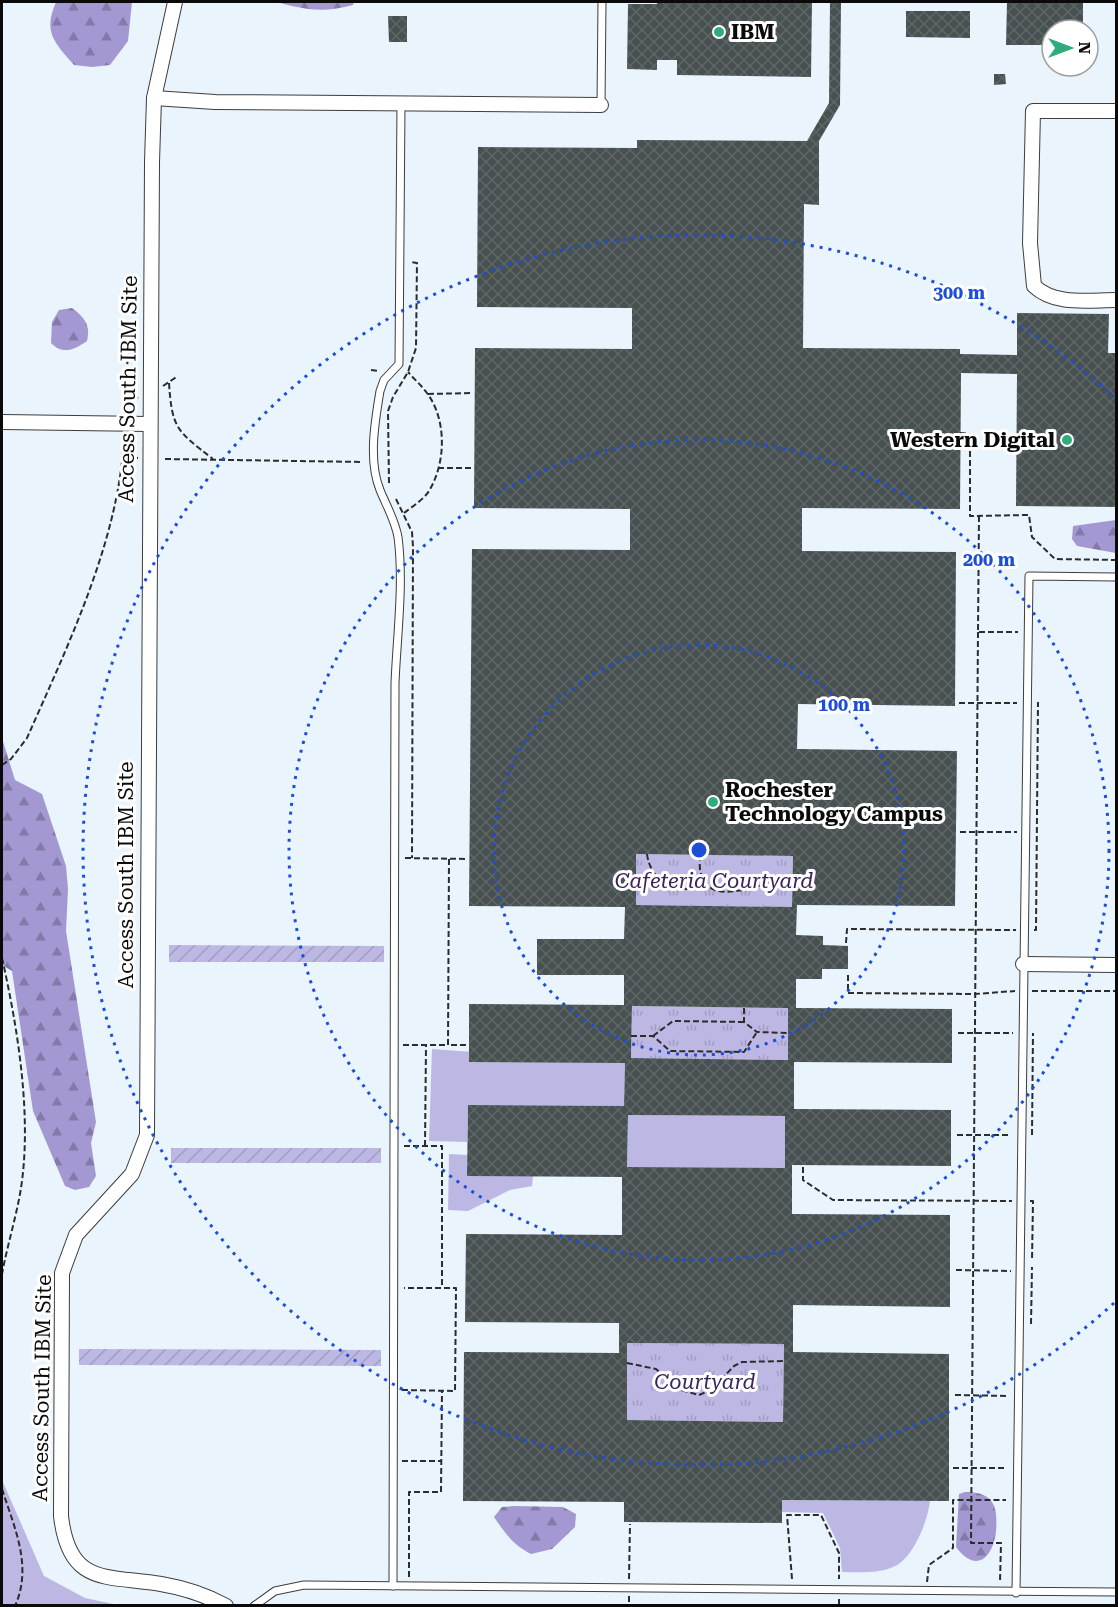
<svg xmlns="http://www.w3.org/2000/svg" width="1118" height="1607" font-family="'Roboto Serif',serif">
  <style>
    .grass { fill: #bdb7e3 }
    .forest { fill: url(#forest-firs) }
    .park { fill: url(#park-tufts) }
    .garden { fill: url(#garden-furrows) }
    .building { fill: url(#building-cross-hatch); fill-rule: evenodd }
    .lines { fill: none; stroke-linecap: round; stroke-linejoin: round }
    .lane-casing { stroke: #3d3d3d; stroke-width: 9 }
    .street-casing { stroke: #3d3d3d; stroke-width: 16 }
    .path { stroke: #2c2c2c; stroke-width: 2; stroke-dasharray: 6 3; stroke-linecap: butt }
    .lane { stroke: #fff; stroke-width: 7 }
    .street { stroke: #fff; stroke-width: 14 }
    .ring { fill: none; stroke: #1d4ed8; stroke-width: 3; stroke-dasharray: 3 6 }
    .poi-dot { fill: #30ac7c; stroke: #fff; stroke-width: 2 }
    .labels { text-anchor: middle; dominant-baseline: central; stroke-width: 6; stroke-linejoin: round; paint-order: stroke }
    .poi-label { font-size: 21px; font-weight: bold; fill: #0a0a0a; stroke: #fff; text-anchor: start }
    .street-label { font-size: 21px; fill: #0a0a0a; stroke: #fff }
    .park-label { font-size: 21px; font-style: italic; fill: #3c225a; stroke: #fff }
    .centre { fill: #1d4ed8; stroke: #fff; stroke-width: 3 }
    .ring-label { font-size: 18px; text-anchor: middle; font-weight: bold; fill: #1d4ed8; stroke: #fff; stroke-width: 6; stroke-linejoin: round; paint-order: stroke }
  </style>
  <defs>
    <pattern id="forest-firs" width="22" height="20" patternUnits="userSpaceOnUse" patternTransform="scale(1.5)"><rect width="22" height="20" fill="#a498d2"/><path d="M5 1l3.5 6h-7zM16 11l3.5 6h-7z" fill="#847aa9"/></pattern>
    <pattern id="park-tufts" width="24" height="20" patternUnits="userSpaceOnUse" patternTransform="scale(1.5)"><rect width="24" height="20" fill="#bdb7e3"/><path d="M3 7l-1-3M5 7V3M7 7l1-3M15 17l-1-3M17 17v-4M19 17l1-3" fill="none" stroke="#a19cc1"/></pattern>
    <pattern id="garden-furrows" width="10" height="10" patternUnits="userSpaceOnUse" patternTransform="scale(1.5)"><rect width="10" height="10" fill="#bdb7e3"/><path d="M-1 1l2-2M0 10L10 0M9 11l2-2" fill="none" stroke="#a19cc1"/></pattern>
    <pattern id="building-cross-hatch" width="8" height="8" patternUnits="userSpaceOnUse" patternTransform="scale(1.5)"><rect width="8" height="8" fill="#485151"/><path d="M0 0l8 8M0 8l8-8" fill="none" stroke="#5e6565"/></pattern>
  </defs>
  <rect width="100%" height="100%" fill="#e9f4fd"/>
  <g class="grass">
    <path d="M432,1049L625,1063L624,1106L468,1105L467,1142L429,1141Z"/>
    <path d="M628,1115L785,1116V1168L627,1167Z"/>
    <path d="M449,1154L467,1155V1175L533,1176L532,1186L510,1190L468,1211L448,1210Z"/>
    <path d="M2,1480L44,1576L85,1598L118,1605H2Z"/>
    <path d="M782,1500L930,1501C928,1520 913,1560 893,1567C877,1574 860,1572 842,1572L840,1548L823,1513L782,1512Z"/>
  </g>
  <g class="forest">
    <path d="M56,2H132L128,41L110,65L92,67L74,65C54,42 43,32 56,2Z"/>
    <path d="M277,2H354L353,5C325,13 304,10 277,2Z"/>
    <path d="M72,308C84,317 91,325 87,341C74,350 63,355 51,343L52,322L59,310Z"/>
    <path d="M1116,520V553L1077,546L1072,539L1073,526Z"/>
    <path d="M2,738L15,780L42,794L66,866L68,889L66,931L96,1122L91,1143L96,1176L89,1187L75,1190L65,1186L33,1111L12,971L2,965Z"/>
    <path d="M965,1492C993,1492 998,1505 996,1531C993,1558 976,1574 956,1547L959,1494Z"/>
    <path d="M515,1506L563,1507L576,1514L575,1527L552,1549L531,1554C512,1544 506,1534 494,1517L502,1507Z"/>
  </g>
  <g class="park">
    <path d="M636,854L793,856L792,907L636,905Z"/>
    <path d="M632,1006L788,1008V1060L631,1058Z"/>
    <path d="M627,1343L784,1344L783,1422L627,1420Z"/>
  </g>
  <g class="garden">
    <path d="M169,945L384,946V962H169Z"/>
    <rect x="171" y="1148" width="210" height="15"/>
    <path d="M79,1349L381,1350V1366L79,1365Z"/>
  </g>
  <g class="building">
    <path d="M657,2H812L811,77L677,75V60H657V70L627,69L628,4H657Z"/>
    <path d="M830,2H841L840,105L819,141V205L804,204L803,348L960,349V354L1017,355V313L1109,314L1108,353H1116V507L1016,506L1017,374L961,373L960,509L802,508V551L956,552L955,706L798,704L797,749L957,751L955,906L797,905L796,935L823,936V945L848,946V969H822V979H796V1008L952,1009V1063L794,1062V1109L951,1110V1166L792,1165V1214L950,1215V1307L793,1305V1352L949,1354V1501L782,1500V1523L624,1522V1502L463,1501L464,1352L619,1353V1323L465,1322L466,1234L622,1235V1177L467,1176L468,1105L624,1106L625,1063L469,1062V1004L624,1005V975H537V939H624L625,907L469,906L472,549L630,550V509L474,508L475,348L632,349V308L477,307L478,147L637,148V140L807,141L829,103ZM636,854L793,856L792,907L636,905ZM632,1006L788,1008V1060L631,1058ZM628,1115L785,1116V1168L627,1167ZM627,1343L784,1344L783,1422L627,1420Z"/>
    <path d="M1007,2H1083V30H1052V45H1006Z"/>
    <path d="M906,11H970V38L906,37Z"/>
    <path d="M388,16H407V42H389Z"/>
    <path d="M994,74H1005L1006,84L994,85Z"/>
  </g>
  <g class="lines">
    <g class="lane-casing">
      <g id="lane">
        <path d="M601,105L602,2"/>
        <path d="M393,1586L395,683C397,635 404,584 398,537C395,520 386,505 380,490C368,461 375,421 380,391L384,380L399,364L401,104"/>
        <path d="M1016,1593L1029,576L1116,577"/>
        <path d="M254,1606L275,1591L304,1585L1116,1592"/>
      </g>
    </g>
    <g class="street-casing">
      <g id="street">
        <path d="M175,2L154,98L152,162L147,1135L132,1174L76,1235L62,1273L61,1516C69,1586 106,1575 161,1584C184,1588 206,1595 226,1606"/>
        <path d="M154,98L215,102L601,105"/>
        <path d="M1116,111H1033L1030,243L1034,286C1055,306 1089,300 1116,300"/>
        <path d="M2,422L148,424"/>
        <path d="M1023,964L1116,965"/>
      </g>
    </g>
    <g class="path">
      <path d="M371,370L378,371"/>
      <path d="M169,383C172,429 177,431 213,459"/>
      <path d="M163,386L178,376"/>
      <path d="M428,394L473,393"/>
      <path d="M124,402L139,397"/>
      <path d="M123,409L128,356L137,329"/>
      <path d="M960,433L970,434V516L1029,515L1032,537L1055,559L1116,560"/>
      <path d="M123,457L138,458"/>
      <path d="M165,459L363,462"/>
      <path d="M438,468H474"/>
      <path d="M389,483L388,411L393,397L408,372L416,348L417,263L410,262"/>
      <path d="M396,499L412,532L413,547L412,858"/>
      <path d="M404,513C412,507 424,499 429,491C446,463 447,420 427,393C421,385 414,379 408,372"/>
      <path d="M979,516L978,632H1018"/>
      <path d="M978,632L971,1543H1001L1000,1582"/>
      <path d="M959,703H1017"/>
      <path d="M2,765L11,759L27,738C68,645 120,538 124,436"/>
      <path d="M960,832H1017"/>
      <path d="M647,854C649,873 665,890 686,889C692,888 699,884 704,882"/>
      <path d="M700,855C700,861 699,868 701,874C710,911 772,879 792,876"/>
      <path d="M405,858L468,859"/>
      <path d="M449,859L448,1045H467"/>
      <path d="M1034,930H1036L1038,702"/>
      <path d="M846,943L847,929L1016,930"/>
      <path d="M2,958C18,1029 33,1121 20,1194C15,1221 7,1247 2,1274"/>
      <path d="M848,975V993L975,994L1015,991"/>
      <path d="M1032,991H1116"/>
      <path d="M744,1008V1022L757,1032L788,1033"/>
      <path d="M958,1033H1013"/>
      <path d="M631,1036H653L670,1051L744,1052L757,1032"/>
      <path d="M653,1036L673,1021L744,1022"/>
      <path d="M403,1045H448"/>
      <path d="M957,1135H1011"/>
      <path d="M1032,1135L1033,1033"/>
      <path d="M404,1146H442V1288"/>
      <path d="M425,1146L426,1045"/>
      <path d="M803,1167V1180L833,1200L1012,1201"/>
      <path d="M1030,1201H1033L1032,1261"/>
      <path d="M956,1270L1011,1271"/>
      <path d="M1031,1324L1032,1267"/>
      <path d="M627,1363L656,1369L681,1390L699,1395L711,1390L734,1366L742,1362L784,1361"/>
      <path d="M402,1390L455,1391L456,1288H404"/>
      <path d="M955,1395L1009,1396"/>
      <path d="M402,1461H441"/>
      <path d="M953,1468H1007"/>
      <path d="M2,1489C14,1527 33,1566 15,1606"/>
      <path d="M409,1577V1492H441L442,1390"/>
      <path d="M629,1579L630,1524"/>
      <path d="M792,1579L787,1515H821L839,1553V1579"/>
      <path d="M927,1582L929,1565L953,1548V1500H1006"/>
      <path d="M629,1596V1606"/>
      <path d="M839,1599V1606"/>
    </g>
    <use href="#lane" class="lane"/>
    <use href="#street" class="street"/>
  </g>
  <g class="ring">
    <circle cx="699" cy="850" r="205"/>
    <circle cx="699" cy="850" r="410"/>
    <path d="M1114 1303A615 615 0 1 1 1114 397"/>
  </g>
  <g class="poi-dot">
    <circle cx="719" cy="32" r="6"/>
    <circle cx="1067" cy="440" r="6"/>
    <circle cx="713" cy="802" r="6"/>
  </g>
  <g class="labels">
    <g class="poi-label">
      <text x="731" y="32">IBM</text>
      <text x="1055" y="440" text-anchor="end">Western Digital</text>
      <text x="725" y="790">Rochester<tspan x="725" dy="24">Technology Campus</tspan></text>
    </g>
    <g class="street-label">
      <text transform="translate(128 389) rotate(-89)">Access South IBM Site</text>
      <text transform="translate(126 875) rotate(-90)">Access South IBM Site</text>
      <text transform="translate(42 1388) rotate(-89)">Access South IBM Site</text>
    </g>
    <g class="park-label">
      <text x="714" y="881">Cafeteria Courtyard</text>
      <text x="705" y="1382">Courtyard</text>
    </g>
  </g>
  <circle cx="699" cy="850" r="9" class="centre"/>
  <g class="ring-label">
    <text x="959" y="299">300 m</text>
    <text x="989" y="566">200 m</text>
    <text x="844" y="711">100 m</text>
  </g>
  <rect width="1118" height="1607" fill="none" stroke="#0a0a0a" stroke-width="6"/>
  <g transform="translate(1070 48) rotate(90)"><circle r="28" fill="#ffffff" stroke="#9d9d9d" stroke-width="1.5"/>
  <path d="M0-4.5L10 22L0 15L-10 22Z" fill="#30ac7c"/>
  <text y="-9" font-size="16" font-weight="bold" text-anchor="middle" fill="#0a0a0a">N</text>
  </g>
</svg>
